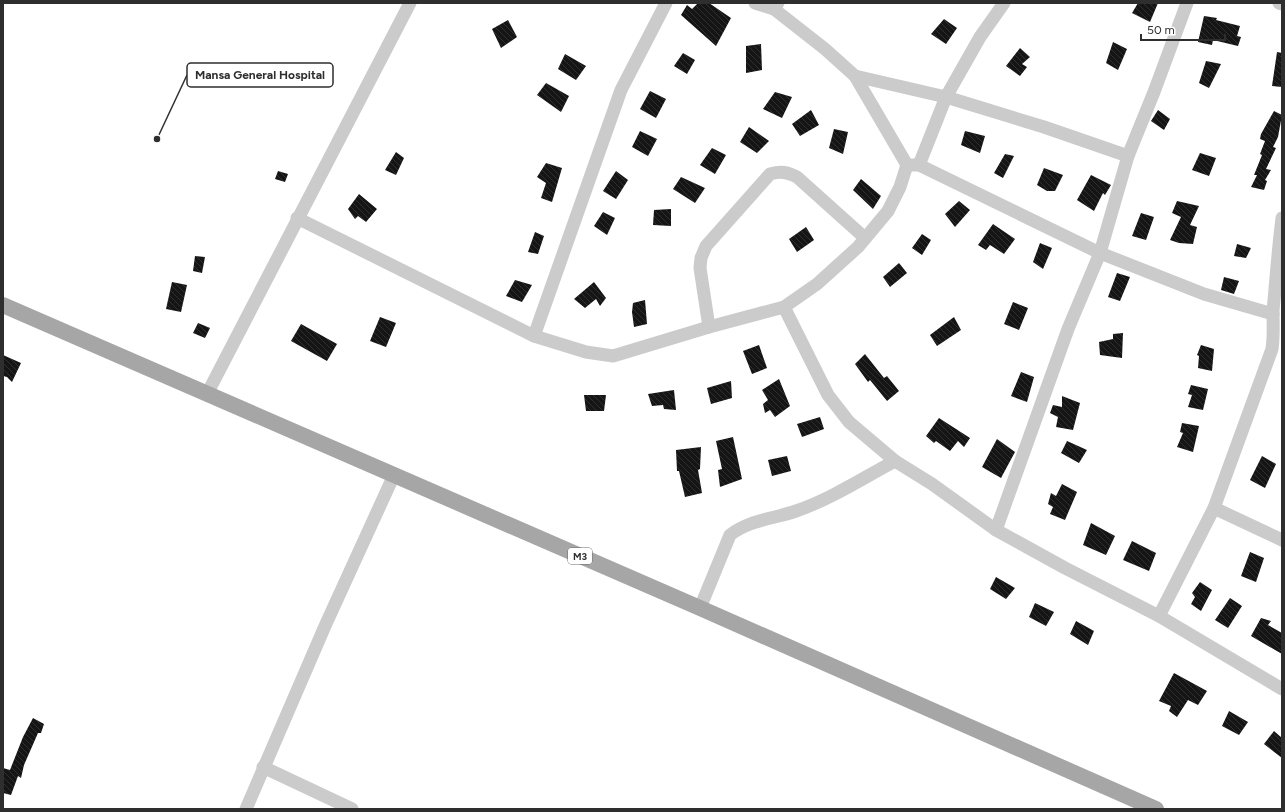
<svg xmlns="http://www.w3.org/2000/svg" width="1285" height="812" font-family="Figtree,sans-serif">
  <style>
    .building { fill: url(#building-back-hatch) }
    .lines { fill: none; stroke-linecap: round; stroke-linejoin: round }
    .minor { stroke: #cbcbcb; stroke-width: 13 }
    .major { stroke: #a6a6a6; stroke-width: 16 }
    .labels { text-anchor: middle; dominant-baseline: central; stroke-width: 4; stroke-linejoin: round; paint-order: stroke }
    .shield { fill: #fff; stroke: #6d6d6d; stroke-width: 1 }
    .shield-label { font-size: 10px; font-weight: bold; fill: #2e2e2e }
    .leader { fill: none; stroke: #2e2e2e; stroke-width: 1.5 }
    .callout-dot { fill: #2e2e2e; stroke: #fff; stroke-width: 1.5 }
    .callout { fill: #fff; stroke: #2e2e2e; stroke-width: 1.5 }
    .callout-label { font-size: 12px; text-anchor: middle; font-weight: bold; fill: #2e2e2e }
  </style>
  <defs>
    <pattern id="building-back-hatch" width="6" height="6" patternUnits="userSpaceOnUse"><rect width="6" height="6" fill="#151515"/><path d="M-1 5l2 2M0 0l6 6M5-1l2 2" fill="none" stroke="#2f2f2f"/></pattern>
  </defs>
  <rect width="100%" height="100%" fill="#fff"/>
  <g class="building">
    <path d="M698,3H709L731,18L716,46L681,15L687,5L692,9Z"/>
    <path d="M1138,3H1158L1150,22L1132,13Z"/>
    <path d="M1204,16L1217,18L1216,20L1240,26L1237,36L1241,37L1238,46L1213,40L1212,45L1198,42Z"/>
    <path d="M944,19L957,28L946,44L931,34Z"/>
    <path d="M508,20L517,37L501,48L492,29Z"/>
    <path d="M1113,42L1127,49L1118,70L1106,63Z"/>
    <path d="M761,44L762,70L746,73V46Z"/>
    <path d="M1020,48L1030,57L1022,64L1027,67L1020,76L1006,66Z"/>
    <path d="M1277,52L1282,53V87L1272,86Z"/>
    <path d="M683,53L695,60L687,74L674,66Z"/>
    <path d="M565,54L586,66L576,80L558,69Z"/>
    <path d="M1206,61L1221,64L1209,88L1199,83Z"/>
    <path d="M546,83L569,96L561,112L537,95Z"/>
    <path d="M650,91L666,99L656,118L640,109Z"/>
    <path d="M775,92L792,97L782,118L763,109Z"/>
    <path d="M811,110L819,125L800,136L792,124Z"/>
    <path d="M1158,110L1170,119L1164,130L1151,121Z"/>
    <path d="M1274,111L1282,115L1278,137L1273,147L1276,148L1266,169L1271,170L1265,180L1267,181L1264,190L1251,187L1257,175H1254L1262,155L1260,154L1265,141L1260,139L1261,134Z"/>
    <path d="M749,127L769,141L757,153L740,142Z"/>
    <path d="M834,129L848,132L843,154L829,148Z"/>
    <path d="M640,131L657,139L648,156L632,147Z"/>
    <path d="M965,131L985,136L980,153L961,145Z"/>
    <path d="M712,148L726,155L715,174L700,165Z"/>
    <path d="M396,152L404,158L396,175L385,170Z"/>
    <path d="M1200,153L1216,158L1209,176L1192,170Z"/>
    <path d="M1005,154L1014,156L1003,178L994,173Z"/>
    <path d="M546,163L562,168L552,202L541,198L546,183L537,177Z"/>
    <path d="M1044,168L1063,175L1055,191H1047L1037,185Z"/>
    <path d="M278,171L288,174L285,182L275,179Z"/>
    <path d="M616,171L628,180L616,199L603,191Z"/>
    <path d="M1091,175L1111,185L1105,195L1103,193L1094,211L1077,200Z"/>
    <path d="M681,177L705,188L695,203L673,189Z"/>
    <path d="M861,179L881,196L873,209L853,190Z"/>
    <path d="M359,194L377,209L366,222L358,216L355,219L348,209Z"/>
    <path d="M959,201L970,210L955,227L945,214Z"/>
    <path d="M1177,201L1199,206L1190,225L1197,227L1193,244L1179,243L1170,240L1181,217L1172,213Z"/>
    <path d="M671,209V226L653,225L654,210Z"/>
    <path d="M603,212L615,218L607,235L594,226Z"/>
    <path d="M1141,213L1154,217L1146,240L1132,236Z"/>
    <path d="M993,224L1015,239L1004,254L990,245L986,250L978,245Z"/>
    <path d="M806,227L814,240L797,252L789,239Z"/>
    <path d="M535,232L544,236L538,254L528,252Z"/>
    <path d="M922,234L931,240L922,255L912,248Z"/>
    <path d="M1040,243L1052,248L1043,269L1033,262Z"/>
    <path d="M1237,244L1251,248L1246,258L1234,256Z"/>
    <path d="M195,256L205,257L202,273L193,271Z"/>
    <path d="M899,263L907,273L890,287L883,277Z"/>
    <path d="M1117,273L1130,277L1120,301L1108,297Z"/>
    <path d="M1224,277L1239,281L1234,294L1221,290Z"/>
    <path d="M515,280L532,285L522,302L506,296Z"/>
    <path d="M172,282L187,285L181,312L166,309Z"/>
    <path d="M594,282L606,298L600,306L596,299L585,308L574,299Z"/>
    <path d="M645,300L647,324L634,327L632,312L633,303Z"/>
    <path d="M1013,302L1028,308L1019,330L1004,324Z"/>
    <path d="M380,317L396,323L386,347L370,341Z"/>
    <path d="M954,317L961,330L937,346L930,335Z"/>
    <path d="M198,323L210,328L205,338L193,333Z"/>
    <path d="M301,324L337,344L327,361L291,341Z"/>
    <path d="M1123,333L1122,358L1100,355L1099,342L1113,339V334Z"/>
    <path d="M759,345L767,368L752,374L743,351Z"/>
    <path d="M1201,345L1214,349L1212,371L1198,368L1199,356L1197,355Z"/>
    <path d="M865,354L884,378L887,376L899,391L887,401L870,380L868,382L855,364Z"/>
    <path d="M3,355L21,363L12,382L7,377L3,376Z"/>
    <path d="M1021,372L1034,377L1027,402L1011,396Z"/>
    <path d="M779,379L790,406L775,417L770,410L765,413L763,404L768,400L762,390Z"/>
    <path d="M731,381L732,398L711,404L707,388Z"/>
    <path d="M1191,385L1208,389L1203,410L1188,407L1192,395L1188,394Z"/>
    <path d="M674,390L676,410L664,409L663,405L652,406L648,394Z"/>
    <path d="M584,395H606L604,411H586Z"/>
    <path d="M1062,396L1080,403L1073,430L1056,427L1058,417L1050,413L1053,405L1062,407Z"/>
    <path d="M820,417L824,429L802,437L797,424Z"/>
    <path d="M939,418L970,438L964,447L958,441L950,451L936,441L934,443L926,436Z"/>
    <path d="M1182,423L1199,426L1193,452L1177,447L1183,433L1180,432Z"/>
    <path d="M733,437L742,479L720,487L718,470L722,469L716,441Z"/>
    <path d="M997,439L1015,452L1001,478L982,467Z"/>
    <path d="M1067,441L1087,450L1079,463L1061,453Z"/>
    <path d="M701,447L700,469L698,470L702,493L685,497L679,471H677L676,450Z"/>
    <path d="M787,456L791,471L772,476L768,460Z"/>
    <path d="M1262,456L1276,464L1265,488L1250,480Z"/>
    <path d="M1062,484L1077,492L1065,520L1050,514L1053,507L1048,504L1051,493L1056,496Z"/>
    <path d="M1091,523L1115,536L1106,555L1083,545Z"/>
    <path d="M1132,541L1156,553L1149,571L1123,560Z"/>
    <path d="M1250,552L1264,558L1256,582L1241,576Z"/>
    <path d="M996,577L1015,588L1006,599L990,589Z"/>
    <path d="M1200,582L1212,590L1201,611L1191,604L1195,597L1192,593Z"/>
    <path d="M1230,598L1242,606L1228,628L1215,620Z"/>
    <path d="M1035,603L1054,612L1046,626L1029,617Z"/>
    <path d="M1261,618L1271,621L1268,625L1282,633V654L1251,636Z"/>
    <path d="M1076,621L1094,631L1088,645L1070,634Z"/>
    <path d="M1174,673L1207,691L1198,705L1188,700L1177,717L1169,711L1171,706L1159,701Z"/>
    <path d="M1229,711L1248,722L1239,735L1222,726Z"/>
    <path d="M33,718L44,724L41,733H38L24,765L21,778L18,776L11,795L3,793V768L10,770L23,737Z"/>
    <path d="M1274,731L1282,738V758L1264,744Z"/>
  </g>
  <g class="lines">
    <g class="minor">
      <path d="M755,3L774,9L778,3"/>
      <path d="M1279,3L1282,4"/>
      <path d="M855,76L946,97L1044,127L1128,156"/>
      <path d="M907,165H919L1100,253L1204,294L1273,314"/>
      <path d="M919,165L946,97L980,37L1004,3"/>
      <path d="M297,218L534,336L621,90L666,3"/>
      <path d="M784,307L828,395L849,422L895,461L932,484L996,530L1065,568L1159,616L1282,689"/>
      <path d="M709,327L700,268L701,258L706,246L770,174C781,171 787,172 797,177L865,238"/>
      <path d="M534,336L586,352L613,356L709,327L784,307L817,284L858,247L888,211L900,187L907,165L855,76L825,49L774,9"/>
      <path d="M207,394L410,3"/>
      <path d="M1214,508L1282,540"/>
      <path d="M996,530L1068,329L1100,253L1128,156L1154,92L1187,3"/>
      <path d="M700,608L730,535C749,520 773,519 796,511C831,499 863,478 895,461"/>
      <path d="M1159,616L1214,508L1272,349C1274,336 1273,324 1273,311C1276,280 1278,249 1282,218"/>
      <path d="M263,767L352,809"/>
      <path d="M246,809L325,626L394,475"/>
    </g>
    <path class="major" d="M3,305L700,608L1156,809"/>
  </g>
  <g class="labels">
    <rect class="shield" x="568" y="548" width="24" height="16" rx="3"/>
    <g class="shield-label">
      <text x="580" y="556">M3</text>
    </g>
  </g>
  <path class="leader" d="M157 139L187 75"/>
  <circle class="callout-dot" cx="157" cy="139" r="4"/>
  <rect class="callout" x="187" y="63" width="146" height="24" rx="4"/>
  <g class="callout-label">
    <text x="260" y="79">Mansa General Hospital</text>
  </g>
  <rect width="1285" height="812" fill="none" stroke="#2e2e2e" stroke-width="8"/>
  <path d="M1141 34v6h84v-6" fill="none" stroke="#2e2e2e" stroke-width="2"/>
  <text x="1147" y="34" font-size="12" fill="#2e2e2e" stroke="#ffffff" stroke-width="3" paint-order="stroke">50 m</text>
</svg>
